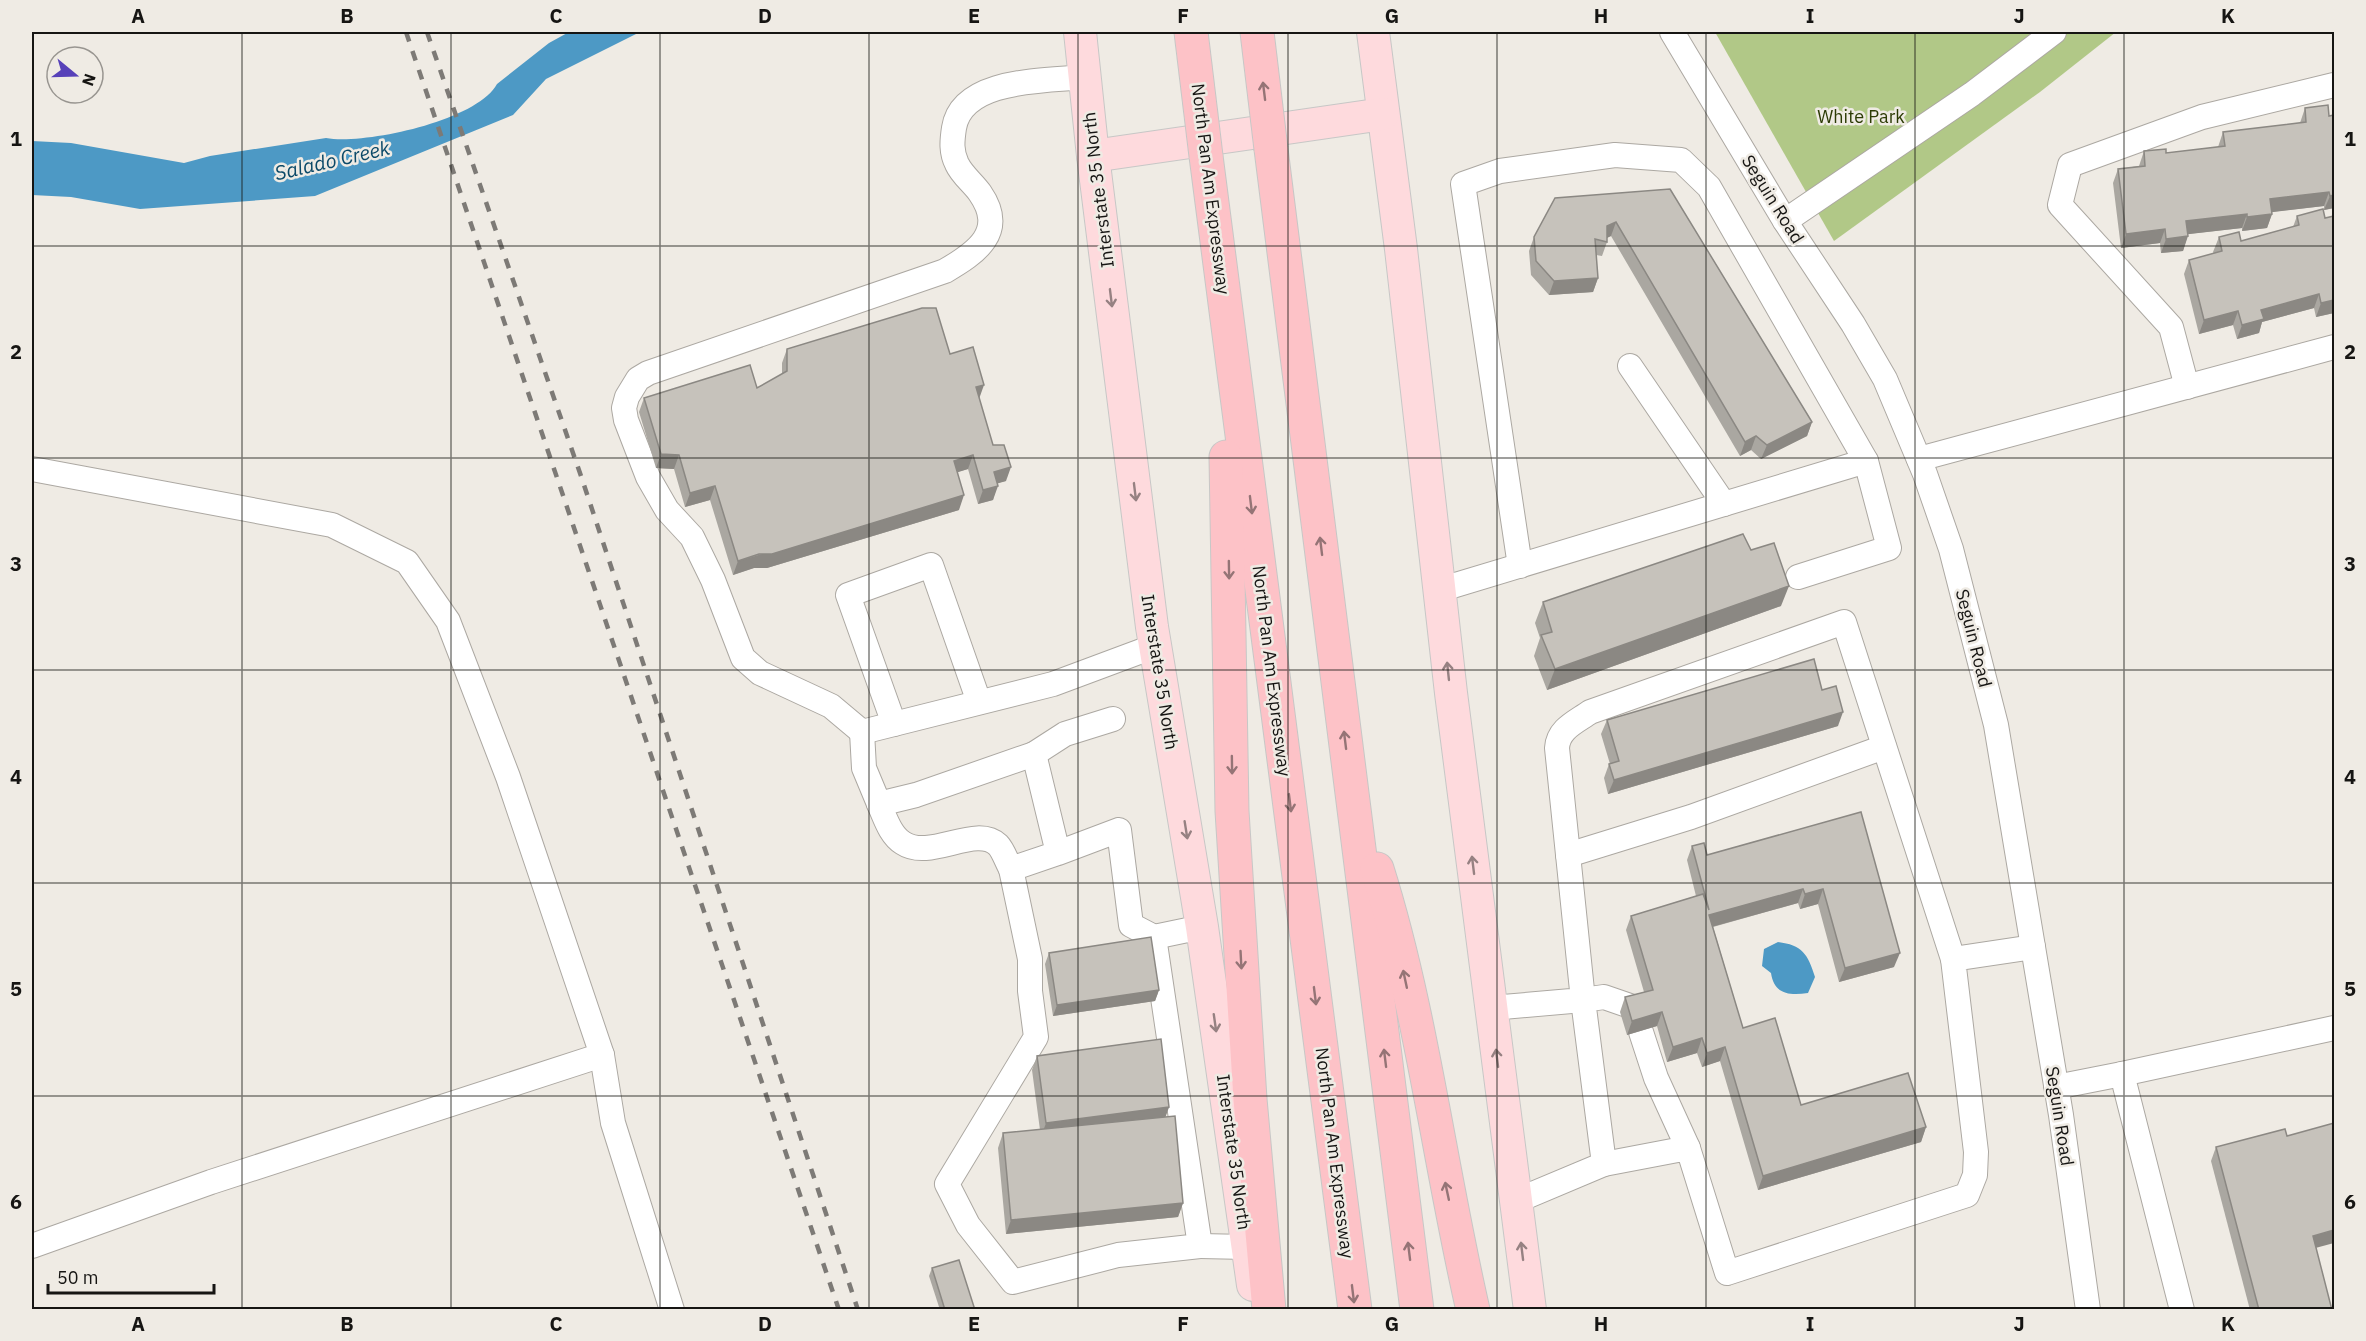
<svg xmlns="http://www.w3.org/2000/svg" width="2366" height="1341" font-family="'IBM Plex Sans',sans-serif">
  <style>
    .green { fill: #b1c887 }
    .water { fill: #4d99c5 }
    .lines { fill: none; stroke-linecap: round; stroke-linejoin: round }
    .minor-casing { stroke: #aca8a2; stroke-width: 26 }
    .major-casing { stroke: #c7c7c6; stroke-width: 34 }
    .highway-casing { stroke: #c7c7c6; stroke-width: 35 }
    .minor { stroke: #fff; stroke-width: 24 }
    .major { stroke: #fedadd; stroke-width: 32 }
    .highway { stroke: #fdc2c7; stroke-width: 33 }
    .rail { stroke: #7d7a76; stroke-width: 4.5; stroke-dasharray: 10 10; stroke-linecap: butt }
    .highway-bridge-casing { stroke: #c7c7c6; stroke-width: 35; stroke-linecap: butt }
    .highway-bridge { stroke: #fdc2c7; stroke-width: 33 }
    .wall { fill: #aaa7a1 }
    .shaded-wall { fill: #8b8883 }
    .building { fill: #c6c2bb; stroke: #8b8883; stroke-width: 1.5 }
    .oneway { stroke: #957476 }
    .oneway2 { stroke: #968182 }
    .grid { fill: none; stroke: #161513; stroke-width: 1.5; stroke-opacity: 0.55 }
    .labels { text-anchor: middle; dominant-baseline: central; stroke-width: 5; stroke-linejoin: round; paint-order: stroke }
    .park-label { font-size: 18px; fill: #2c3b04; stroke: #efebe4 }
    .street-label { font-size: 18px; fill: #161513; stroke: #efebe4 }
    .water-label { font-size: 20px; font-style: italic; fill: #0b4968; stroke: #efebe4 }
    .neatline { fill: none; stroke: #161513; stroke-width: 2 }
    .grid-label { font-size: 20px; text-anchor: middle; font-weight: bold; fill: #161513 }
  </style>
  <rect width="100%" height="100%" fill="#efebe4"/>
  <path class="green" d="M1715,32H2116L2040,92L1834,241Z"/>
  <g class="water">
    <path d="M569,32H640L546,79L513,115L315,196L140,209L71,197L32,195V141L71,143L184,163L210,156L326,138C364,145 477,121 497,84L549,43Z"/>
    <path d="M1778,942C1802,945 1808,954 1815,977L1808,993C1789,996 1774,994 1771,973L1762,966L1764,949Z"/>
  </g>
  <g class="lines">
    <g class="minor-casing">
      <g id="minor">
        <path d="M1672,32L1785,221L1853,324L1885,379L1925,474L1951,549L1996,725L2061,1115L2088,1310"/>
        <path d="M1085,77C1046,81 962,78 954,128C952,141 951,152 957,164C962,175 973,183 980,193C1007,232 976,253 945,271L648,373L638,379L627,397L624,408L626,420L648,477L667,510L692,537L713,580L743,658L760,673L831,706L862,732L1053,684L1155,646"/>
        <path d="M1785,221L1972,94L2054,32"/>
        <path d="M1630,366L1724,504"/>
        <path d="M2187,387L2171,327L2060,205L2070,165L2202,117L2334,85"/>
        <path d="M1919,459L2334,347"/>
        <path d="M32,469L332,525L407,562L448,621L508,777L602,1055L613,1123L672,1310"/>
        <path d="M1520,566L1463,184L1500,171L1615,155L1681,160L1709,187L1866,461L1889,548L1798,577"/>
        <path d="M1439,590L1866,461"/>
        <path d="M894,724L848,595L931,565L979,702"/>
        <path d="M862,732L864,768L879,804L916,795L1034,754L1058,853L1011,869L1030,959V991L1036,1037L947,1184L968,1225L1013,1282L1118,1255L1200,1246L1154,937L1131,925L1119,830L1058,853"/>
        <path d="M1034,754L1065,734L1113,719"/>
        <path d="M879,804C885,817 890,835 903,843C930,861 976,824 998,845C1003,850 1007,862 1011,869"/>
        <path d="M1568,855L1691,817L1884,747"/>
        <path d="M1154,937L1202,927"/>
        <path d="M1491,1008L1583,1000L1557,748C1558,729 1576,722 1590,712L1844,622L1953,959"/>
        <path d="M1641,1032L1656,1078L1688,1148"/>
        <path d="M2056,1087L2122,1074"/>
        <path d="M1604,1164L1688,1148L1727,1273L1967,1195L1975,1175L1976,1152L1953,959L2033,947"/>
        <path d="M1516,1201L1604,1164L1583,1000L1604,997L1633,1007"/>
        <path d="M32,1246L211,1182L602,1055"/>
        <path d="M1200,1246L1247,1247"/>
        <path d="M2182,1310L2122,1074L2334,1028"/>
      </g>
    </g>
    <g class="major-casing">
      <g id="major">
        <path d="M1080,32L1093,156L1152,627L1202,927L1253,1285"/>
        <path d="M1373,32L1401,249L1451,693L1530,1310"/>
        <path d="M1093,156L1383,114"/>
      </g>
    </g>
    <g class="highway-casing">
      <g id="highway">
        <path d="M1271,149L1417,1310"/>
        <path d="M1206,156L1355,1310"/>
        <path d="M1226,457L1232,811L1250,1099L1269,1310"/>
        <path d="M1377,869C1422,1012 1439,1163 1473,1310"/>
      </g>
    </g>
    <use href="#minor" class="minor"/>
    <use href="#major" class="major"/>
    <use href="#highway" class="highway"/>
    <g class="rail">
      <path d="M406,32L839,1310"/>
      <path d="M427,32L581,476L858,1310"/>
    </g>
    <g class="highway-bridge-casing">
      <g id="highway-bridge">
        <path d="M1191,32L1206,156"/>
        <path d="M1257,32L1271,149"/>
      </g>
    </g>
    <use href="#highway-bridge" class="highway-bridge"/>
  </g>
  <g class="wall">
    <path d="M2305,108L2334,208L2324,210V206L2271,212L2272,214L2267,228L2242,231V228L2188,234L2183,251L2161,253L2160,243L2121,248L2113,183L2118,169L2139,166L2144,151L2166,153L2218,147L2223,132L2300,123Z"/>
    <path d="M1670,189L1812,422L1807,436L1761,459L1751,450L1740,456L1611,236L1607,238V242L1602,256L1596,255L1598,278L1593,292L1549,295L1531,275L1529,251L1534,237Z"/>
    <path d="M2297,216L2334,313L2316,317L2314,308L2262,322L2259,333L2237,339L2233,325L2199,334L2184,274L2189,260L2214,254L2213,252L2219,237L2241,241L2293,227Z"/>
    <path d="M787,349L950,354L979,397L993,445L1006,481L997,483L993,500L978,504L968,469L957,472L959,510L767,568H754L733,575L710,500L685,507L674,469L656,468L639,412L644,398L757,388L782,374V363Z"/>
    <path d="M1751,550L1781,606L1547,690L1534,656L1540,638L1535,623L1543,602Z"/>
    <path d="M1822,690L1838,726L1608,794L1604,778L1609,764H1610L1601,734L1607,720Z"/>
    <path d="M1861,812L1894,967L1839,982L1818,904L1800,909L1798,903L1713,927L1743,1028L1801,1105L1926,1127L1921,1142L1758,1190L1720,1061L1702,1067L1697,1053L1667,1062L1657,1026L1627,1035L1620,1012L1625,997L1644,992L1626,930L1631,916L1696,896L1687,860L1692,846L1707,855Z"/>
    <path d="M1049,953L1159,990L1155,1001L1053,1016L1045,964Z"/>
    <path d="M1037,1056L1169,1107L1165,1117L1183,1203L1178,1217L1006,1234L998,1148L1003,1133L1040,1130L1032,1070Z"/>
    <path d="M2216,1147L2316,1248L2332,1310H2250L2211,1161Z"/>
    <path d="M932,1268L975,1310H940L929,1276Z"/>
  </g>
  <g class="shaded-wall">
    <path d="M2329,192L2324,206L2265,213L2270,199Z"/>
    <path d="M2334,195V208L2324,210L2330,196Z"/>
    <path d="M2247,214L2242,228L2181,235L2186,221Z"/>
    <path d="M2272,214L2267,228L2242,231L2247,217Z"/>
    <path d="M1616,222L1611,236L1602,240L1607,226Z"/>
    <path d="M2165,229L2160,243L2121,248L2126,234Z"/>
    <path d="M2188,236L2183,251L2161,253L2166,239Z"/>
    <path d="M1598,278L1593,292L1549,295L1554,281Z"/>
    <path d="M2319,294L2314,308L2262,322L2259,333L2237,339L2242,325L2261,310Z"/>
    <path d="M2334,300V313L2316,317L2321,303Z"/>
    <path d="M2238,311L2233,325L2199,334L2204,320Z"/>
    <path d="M984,385L979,399L976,387Z"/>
    <path d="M1812,422L1807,436L1761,459L1767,445Z"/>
    <path d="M1756,436L1751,450L1740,456L1745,442Z"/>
    <path d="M661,454L679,455L674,469L656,468Z"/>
    <path d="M973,455L968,469L949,475L954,461Z"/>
    <path d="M1011,467L1006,481L989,486L994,472Z"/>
    <path d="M715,486L710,500L685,507L690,493Z"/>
    <path d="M998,486L993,500L978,504L983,490Z"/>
    <path d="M964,495L959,510L767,568H754L733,575L738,561Z"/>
    <path d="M1789,586L1781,606L1547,690L1555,669Z"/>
    <path d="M1843,712L1838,726L1608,794L1614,780Z"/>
    <path d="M1803,889L1798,903L1704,929L1709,915Z"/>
    <path d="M1823,889L1818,904L1800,909L1805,894Z"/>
    <path d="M1900,953L1894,967L1839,982L1845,968Z"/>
    <path d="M1159,990L1155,1001L1053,1016L1057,1005Z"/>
    <path d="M1662,1012L1657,1026L1627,1035L1632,1021Z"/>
    <path d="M1702,1038L1697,1053L1667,1062L1673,1047Z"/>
    <path d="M1725,1047L1720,1061L1702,1067L1707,1053Z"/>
    <path d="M1169,1107L1164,1121L1041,1137L1046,1123Z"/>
    <path d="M1926,1127L1921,1142L1758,1190L1763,1176Z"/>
    <path d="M1183,1203L1178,1217L1006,1234L1011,1220Z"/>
    <path d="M2334,1230V1243L2308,1250L2313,1236Z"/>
  </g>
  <g class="building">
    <path d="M2328,105L2329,116L2334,115V195L2330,196L2329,192L2270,199L2272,214L2247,217V214L2186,221L2188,236L2166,239L2165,229L2126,234L2118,169L2145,166L2144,151L2166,149V153L2225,146L2223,132L2306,122L2305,108Z"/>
    <path d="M1670,189L1812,422L1767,445L1756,436L1745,442L1616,222L1607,226V242L1595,239L1598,278L1554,281L1536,261L1534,237L1555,198Z"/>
    <path d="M2323,209L2325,218L2334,216V300L2321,303L2319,294L2261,310L2264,319L2242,325L2238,311L2204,320L2189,260L2222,251L2219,237L2239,232L2241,241L2299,225L2297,216Z"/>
    <path d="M922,308H936L950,354L973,347L984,385L976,387L993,445H1004L1011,467L994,472L998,486L983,490L973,455L954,461L964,495L772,554H759L738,561L715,486L690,493L679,455L661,454L644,398L750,365L757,388L787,371V349Z"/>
    <path d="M1743,534L1751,550L1774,543L1789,586L1555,669L1541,635L1552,632L1543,602Z"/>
    <path d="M1814,659L1822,690L1836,686L1843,712L1614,780L1609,764L1619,761L1607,720Z"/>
    <path d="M1861,812L1900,953L1845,968L1823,889L1805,894L1803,889L1709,915L1743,1028L1775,1018L1801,1105L1908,1073L1926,1127L1763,1176L1725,1047L1707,1053L1702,1038L1673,1047L1662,1012L1632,1021L1625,997L1653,990L1631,916L1703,894L1709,910L1692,846L1704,843L1707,855Z"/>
    <path d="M1151,937L1159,990L1057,1005L1049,953Z"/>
    <path d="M1161,1039L1169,1107L1046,1123L1037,1056Z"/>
    <path d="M1175,1116L1183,1203L1011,1220L1003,1133Z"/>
    <path d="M2334,1123V1230L2313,1236L2332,1310H2259L2216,1147L2285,1129L2287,1136Z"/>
    <path d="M959,1260L975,1310H945L932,1268Z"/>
  </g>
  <defs><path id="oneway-shaft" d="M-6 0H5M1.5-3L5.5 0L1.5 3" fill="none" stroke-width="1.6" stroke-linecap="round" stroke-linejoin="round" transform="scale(1.5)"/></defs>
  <g class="oneway">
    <use href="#oneway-shaft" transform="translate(1264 91) rotate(-97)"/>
    <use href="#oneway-shaft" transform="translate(1251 505) rotate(83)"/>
    <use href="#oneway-shaft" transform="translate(1321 546) rotate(-97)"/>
    <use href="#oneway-shaft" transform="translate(1229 570) rotate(89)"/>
    <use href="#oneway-shaft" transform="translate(1345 740) rotate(-97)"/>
    <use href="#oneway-shaft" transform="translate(1232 765) rotate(89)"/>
    <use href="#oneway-shaft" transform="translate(1290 803) rotate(83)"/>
    <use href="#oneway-shaft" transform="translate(1241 960) rotate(87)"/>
    <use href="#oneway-shaft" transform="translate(1405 979) rotate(-102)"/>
    <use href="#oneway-shaft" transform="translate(1315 996) rotate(83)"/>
    <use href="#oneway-shaft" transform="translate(1385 1058) rotate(-97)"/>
    <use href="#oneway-shaft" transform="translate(1447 1191) rotate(-102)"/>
    <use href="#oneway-shaft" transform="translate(1409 1251) rotate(-97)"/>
    <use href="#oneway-shaft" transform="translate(1353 1294) rotate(83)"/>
  </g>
  <g class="oneway2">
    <use href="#oneway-shaft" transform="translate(1111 298) rotate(83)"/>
    <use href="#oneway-shaft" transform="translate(1135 492) rotate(83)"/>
    <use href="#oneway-shaft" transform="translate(1448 671) rotate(-96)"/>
    <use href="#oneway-shaft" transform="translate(1186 830) rotate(81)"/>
    <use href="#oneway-shaft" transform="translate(1473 865) rotate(-97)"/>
    <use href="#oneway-shaft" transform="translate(1215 1023) rotate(82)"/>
    <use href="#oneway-shaft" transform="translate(1497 1058) rotate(-97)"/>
    <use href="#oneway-shaft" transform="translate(1522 1251) rotate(-97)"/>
  </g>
  <path class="grid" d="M242,32V1310M451,32V1310M660,32V1310M869,32V1310M1078,32V1310M1288,32V1310M1497,32V1310M1706,32V1310M1915,32V1310M2124,32V1310M32,246H2334M32,458H2334M32,670H2334M32,883H2334M32,1096H2334"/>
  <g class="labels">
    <g class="park-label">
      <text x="1861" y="116">White Park</text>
    </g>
    <g class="street-label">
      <text transform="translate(1211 189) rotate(83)">North Pan Am Expressway</text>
      <text transform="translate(1098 190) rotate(-97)">Interstate 35 North</text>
      <text transform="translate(1773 199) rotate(58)">Seguin Road</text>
      <text transform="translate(1974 638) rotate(76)">Seguin Road</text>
      <text transform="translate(1272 671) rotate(83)">North Pan Am Expressway</text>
      <text transform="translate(1160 672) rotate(81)">Interstate 35 North</text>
      <text transform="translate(2060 1116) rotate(81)">Seguin Road</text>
      <text transform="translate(1234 1152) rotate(82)">Interstate 35 North</text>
      <text transform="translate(1335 1153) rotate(83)">North Pan Am Expressway</text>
    </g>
    <g class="water-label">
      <text transform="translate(332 160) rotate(-13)">Salado Creek</text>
    </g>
  </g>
  <rect width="2366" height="1341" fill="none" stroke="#efebe4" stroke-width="66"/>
  <g transform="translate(75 75) rotate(109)"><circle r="28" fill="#efebe4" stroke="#989590" stroke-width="1.5"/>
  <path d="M0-4.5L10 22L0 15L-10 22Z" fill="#5741b9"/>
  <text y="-9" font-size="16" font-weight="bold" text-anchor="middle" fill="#161513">N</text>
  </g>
  <path d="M48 1284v9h166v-9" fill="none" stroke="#161513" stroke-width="3"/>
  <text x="57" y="1284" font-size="18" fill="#161513" stroke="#efebe4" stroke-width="4.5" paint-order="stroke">50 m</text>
  <rect x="33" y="33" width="2300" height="1275" class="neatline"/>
  <g class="grid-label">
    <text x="138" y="23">A</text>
    <text x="347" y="23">B</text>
    <text x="556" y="23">C</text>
    <text x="765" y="23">D</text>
    <text x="974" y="23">E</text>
    <text x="1183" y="23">F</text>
    <text x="1392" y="23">G</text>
    <text x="1601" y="23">H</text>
    <text x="1810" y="23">I</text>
    <text x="2019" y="23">J</text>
    <text x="2228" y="23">K</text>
    <text x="16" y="146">1</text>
    <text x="2350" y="146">1</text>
    <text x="16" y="359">2</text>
    <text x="2350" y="359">2</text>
    <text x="16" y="571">3</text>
    <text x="2350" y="571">3</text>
    <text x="16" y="784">4</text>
    <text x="2350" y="784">4</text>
    <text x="16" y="996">5</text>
    <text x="2350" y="996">5</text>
    <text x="16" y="1209">6</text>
    <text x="2350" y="1209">6</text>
    <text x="138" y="1331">A</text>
    <text x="347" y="1331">B</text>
    <text x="556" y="1331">C</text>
    <text x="765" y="1331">D</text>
    <text x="974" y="1331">E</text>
    <text x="1183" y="1331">F</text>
    <text x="1392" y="1331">G</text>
    <text x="1601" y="1331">H</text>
    <text x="1810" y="1331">I</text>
    <text x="2019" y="1331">J</text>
    <text x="2228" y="1331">K</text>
  </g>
</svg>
